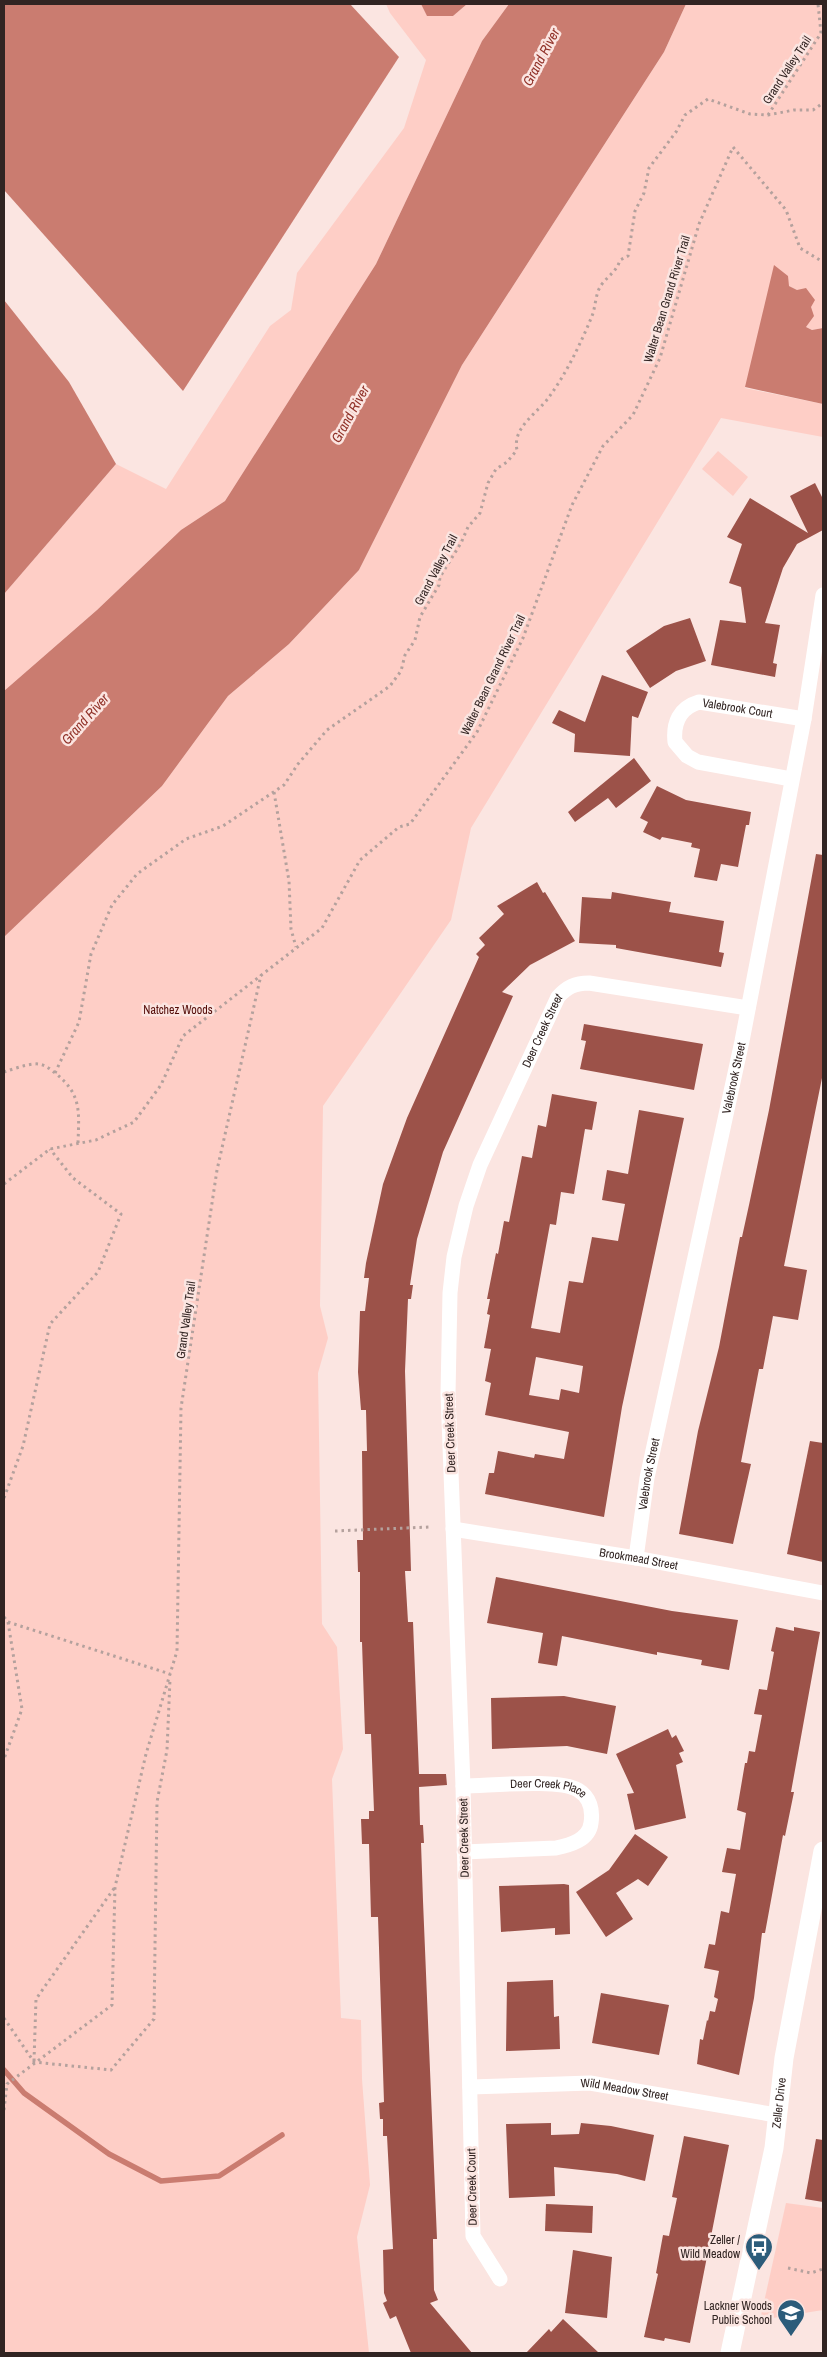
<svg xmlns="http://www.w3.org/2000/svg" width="827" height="2357" font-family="'Archivo Narrow',sans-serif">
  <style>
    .green { fill: #fecec6 }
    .water { fill: #ca7c70 }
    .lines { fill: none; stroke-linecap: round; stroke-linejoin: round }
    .stream { stroke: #ca7c70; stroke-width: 5.5 }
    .building { fill: #9c5249; fill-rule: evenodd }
    .path { stroke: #b4a19d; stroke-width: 3; stroke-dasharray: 2.5 4; stroke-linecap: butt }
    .minor { stroke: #fff; stroke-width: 15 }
    .tertiary { stroke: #fff; stroke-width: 19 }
    .labels { text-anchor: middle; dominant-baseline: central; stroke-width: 5; stroke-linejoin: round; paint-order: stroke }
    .street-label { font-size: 12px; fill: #312422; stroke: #fbe5e1 }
    .park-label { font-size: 12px; fill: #540c08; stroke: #fbe5e1 }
    .poi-label { font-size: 12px; fill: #312422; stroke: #fbe5e1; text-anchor: end }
    .water-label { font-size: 14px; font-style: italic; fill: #913229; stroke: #fbe5e1 }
  </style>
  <rect width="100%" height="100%" fill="#fbe5e1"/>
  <g class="green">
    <path d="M386,4H421L427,15L453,16L467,4H509L482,41L376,264L225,501L181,530L97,610L4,691V594L116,464L166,489L270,326L291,310L297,273L404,128L426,60L390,13Z"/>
    <path d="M686,4H823V328L812,330L806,327L809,322L797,290L789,286L745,388L823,404V437L721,418L471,828L451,920L323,1106L320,1306L328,1338L318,1373L322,1624L337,1647L343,1749L332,1779L341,2018L361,2020L362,2079L370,2185L357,2237L369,2353H4V937L162,786L228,696L289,644L359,570L462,365L664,52Z"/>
    <path d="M718,451L748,477L733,496L702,469Z"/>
    <path d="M786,2203L823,2208V2310L760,2320Z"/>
  </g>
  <g class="water">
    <path d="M4,4H350L399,57L183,391L4,190Z"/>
    <path d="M421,4H467L453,16H427Z"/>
    <path d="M509,4H686L664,52L462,365L359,570L289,644L228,696L162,786L4,937V691L97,610L181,530L225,501L376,264L482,41Z"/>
    <path d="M774,265L788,276L789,286L797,290L806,288L815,300L811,307L814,316L806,327L812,330L823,328V404L745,387Z"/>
    <path d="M4,300L69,382L116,464L4,594Z"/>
  </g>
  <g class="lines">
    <path class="stream" d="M4,2070L24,2093L109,2154L161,2181L219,2176L282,2135"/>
  </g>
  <g class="building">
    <path d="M815,483L823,499V530L797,544L783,568L765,623L780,625L773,663L777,664L775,677L711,665L720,620L746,623L741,587L729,583L742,544L727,537L750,498L808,533L790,496Z"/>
    <path d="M690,618L706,661L676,671L650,688L626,651L664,626Z"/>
    <path d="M602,675L648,692L638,718L632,716L630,756L574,752L575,734L552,723L559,710L585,722Z"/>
    <path d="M634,758L651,781L616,808L608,798L575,822L568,812Z"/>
    <path d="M657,786L686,800L751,812L749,825H746L738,867L721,864L717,881L694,877L700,849L691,847L692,843L662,837L660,840L643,832L648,822L640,818Z"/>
    <path d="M816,854L823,855V1073L784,1266L807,1270L798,1320L773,1316L763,1369H759L741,1462L751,1464L733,1544L679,1534L698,1431L719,1347L740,1237H742L749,1205L769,1110Z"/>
    <path d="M537,882L543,893L545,892L575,941L530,965L502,992L513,996L443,1152L417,1239L410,1285H413L411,1299H408L405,1371L411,1571H405L408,1622H413L419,1774H446L447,1785L419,1787L420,1825H423L424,1843H421L423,1901L437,2239H433V2243L434,2290L438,2300L430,2303L472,2353H411L396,2316L390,2319L383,2303L387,2301L384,2293L383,2250L393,2249L387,2136H383V2119H380L379,2103L384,2102L378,1917H371L369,1844H362L361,1819H369V1811H374L371,1734H365L362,1642H360V1572H358L357,1540H363L362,1451H367L366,1410H361L358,1372L360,1311H365L369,1278H364L366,1263L383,1184L407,1118L479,957L476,954L485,945L479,938L504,914L497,906Z"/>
    <path d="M612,892L671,902L669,912L724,921L719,952L724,953L721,967L616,948V945L579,943L582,897L611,899Z"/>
    <path d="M584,1024L703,1044L694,1090L580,1069L586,1041L581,1040Z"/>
    <path d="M552,1094L597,1102L592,1130L585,1129L574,1194L561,1192L556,1225L550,1224L531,1328L560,1333L569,1281L583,1283L592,1237L618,1241L625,1204L602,1200L607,1170L628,1174L639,1110L684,1118L622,1407L604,1517L485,1494L489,1473H494L498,1451L534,1458L535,1454L564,1459L569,1432L485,1415L491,1383L485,1381L491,1349L484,1348L490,1315L487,1314L490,1299H487L496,1253L498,1254L504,1221L509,1222L522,1156L532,1158L538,1125L546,1127ZM536,1357L583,1366L579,1393L561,1389L559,1400L529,1395Z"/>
    <path d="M810,1441L823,1443V1562L787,1554Z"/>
    <path d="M496,1577L672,1611L738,1620L729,1670L701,1665L702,1660L657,1652V1655L562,1636L557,1666L538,1663L543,1633L487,1623Z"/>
    <path d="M776,1627L794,1631V1627L820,1632L791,1792H794L785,1836L783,1835L765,1933H762L754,1998L739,2075L697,2064L700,2039L703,2040L707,2020L708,2021L710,2011L715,2012L718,1999L714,1997L719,1971L704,1968L709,1944L715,1945L721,1911L729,1913L736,1874L722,1872L727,1848L740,1850L746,1813L737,1810L745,1763H747L749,1751L755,1752L762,1715L754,1714L759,1689L767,1690L774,1652L771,1651Z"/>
    <path d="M564,1696L616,1706L607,1754L567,1746L492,1749L491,1698Z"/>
    <path d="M668,1729L672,1738L676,1735L684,1751L679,1753L683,1762L676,1765L686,1818L635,1830L627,1794L634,1793L616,1754Z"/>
    <path d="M635,1834L668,1857L648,1886L638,1879L616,1893L633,1919L606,1937L576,1892L609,1870Z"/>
    <path d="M564,1884L569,1885L570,1934L555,1935V1928L501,1932L499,1886Z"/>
    <path d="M553,1980L554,2017L559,2016L560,2049L506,2051L507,1982Z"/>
    <path d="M601,1993L669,2005L659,2055L592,2043Z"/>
    <path d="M551,2123V2135L579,2134L581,2123L611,2126L654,2135L645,2181L617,2174L554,2167L555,2196L509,2198L506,2124Z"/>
    <path d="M684,2136L729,2145L690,2343L665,2338L664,2341L644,2337L658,2274L656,2273L663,2235L669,2236L677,2198L672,2197Z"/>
    <path d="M816,2139L823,2140V2202L805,2199Z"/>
    <path d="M546,2204L593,2206L592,2233L545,2231Z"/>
    <path d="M573,2250L612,2257L607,2318L565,2313Z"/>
    <path d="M563,2319L599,2353H526L549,2329L551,2332Z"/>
  </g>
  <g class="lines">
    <g class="path">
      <path d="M768,115L821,33L818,4"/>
      <path d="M274,792L289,881L291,929L296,947"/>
      <path d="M4,1072C13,1069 24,1065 34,1064C43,1063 49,1068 55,1073C82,1094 79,1112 78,1143"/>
      <path d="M55,1073L79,1022L91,954L112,905L137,874L186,839L223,826L284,785L298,764L327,730L390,686L401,671L405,655L415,640L420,617L439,585L440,577L461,543L468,527L480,513L488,483L496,469L507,462L517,450C512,427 538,413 549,397C566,374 581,343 592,316C596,306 595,293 602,284C609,275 617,271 620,260L628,256L635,211L644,193L649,168L676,132L685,115L708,99L750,114L768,115L794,110H813L823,103"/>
      <path d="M4,1184L50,1149L96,1140L134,1122L161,1085L183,1036L322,928L360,860L399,827L410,824L477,732L523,638L572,505L603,446L633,415L660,358L699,224L733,147L786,210L800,248L823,262"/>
      <path d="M4,1498L23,1446L50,1324L98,1272L121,1214L73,1178L50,1149"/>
      <path d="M335,1531L429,1527"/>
      <path d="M4,1617L8,1622L22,1709L4,1759"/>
      <path d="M8,1622L170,1674"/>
      <path d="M4,2018L34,2062L111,2070L154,2019L157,1802L167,1750L170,1679"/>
      <path d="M34,2061L36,1999L115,1887"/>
      <path d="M4,2110L7,2084L112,2005L115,1887L146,1754L177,1651L181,1408L217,1170L261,975"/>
      <path d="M788,2268L811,2273L823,2269"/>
    </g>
    <g class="minor">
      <path id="s1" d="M791,779L698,762L687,756L675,742C673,723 679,708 699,702L804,719"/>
      <path id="s2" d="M453,1529L636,1558L823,1593"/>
      <path id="s3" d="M636,1558L647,1478L742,1041L804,719L823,595"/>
      <path id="s4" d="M463,1786C488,1786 559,1778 578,1790C590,1797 593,1810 591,1823C589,1840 570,1845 556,1848L464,1852"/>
      <path id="s5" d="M470,2087L590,2083L776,2115"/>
      <path id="s6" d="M500,2279L473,2236L463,1786L448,1394L450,1293L454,1257L466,1206L480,1165L558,997C567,987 575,983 589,983L748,1008"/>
    </g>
    <path class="tertiary" id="s7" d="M730,2353L774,2148L784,2058L823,1851"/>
  </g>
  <defs>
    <g id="bus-pin" transform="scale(1.4375)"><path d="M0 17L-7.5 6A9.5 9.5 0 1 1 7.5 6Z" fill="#2c5c7a" stroke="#fbe5e1"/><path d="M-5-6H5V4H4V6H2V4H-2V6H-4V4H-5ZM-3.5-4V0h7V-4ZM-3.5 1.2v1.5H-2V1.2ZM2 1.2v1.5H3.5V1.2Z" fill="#fff"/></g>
    <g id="school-pin" transform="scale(1.4375)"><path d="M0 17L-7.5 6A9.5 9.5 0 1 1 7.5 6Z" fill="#2c5c7a" stroke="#fbe5e1"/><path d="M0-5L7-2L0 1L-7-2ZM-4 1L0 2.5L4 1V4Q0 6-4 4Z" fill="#fff"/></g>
  </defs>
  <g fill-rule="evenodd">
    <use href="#bus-pin" x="759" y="2247"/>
    <use href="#school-pin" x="791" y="2313"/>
  </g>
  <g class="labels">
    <g class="street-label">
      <text transform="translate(787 70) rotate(-57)">Grand Valley Trail</text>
      <text transform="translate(667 299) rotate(-73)">Walter Bean Grand River Trail</text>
      <text transform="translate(436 570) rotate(-62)">Grand Valley Trail</text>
      <text transform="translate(493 675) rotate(-64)">Walter Bean Grand River Trail</text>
      <text stroke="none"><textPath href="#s1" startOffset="216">Valebrook Court</textPath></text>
      <text stroke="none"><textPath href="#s6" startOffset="1274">Deer Creek Street</textPath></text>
      <text stroke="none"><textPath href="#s3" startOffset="490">Valebrook Street</textPath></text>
      <text transform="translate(186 1320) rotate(-82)">Grand Valley Trail</text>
      <text transform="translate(450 1433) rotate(-92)">Deer Creek Street</text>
      <text stroke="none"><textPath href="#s3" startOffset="85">Valebrook Street</textPath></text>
      <text stroke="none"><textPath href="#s2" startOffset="188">Brookmead Street</textPath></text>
      <text stroke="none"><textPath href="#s4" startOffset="86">Deer Creek Place</textPath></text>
      <text transform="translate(464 1838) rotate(-91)">Deer Creek Street</text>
      <text stroke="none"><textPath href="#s5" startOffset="155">Wild Meadow Street</textPath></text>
      <text stroke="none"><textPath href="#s7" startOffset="255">Zeller Drive</textPath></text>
      <text transform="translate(472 2187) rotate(-91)">Deer Creek Court</text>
    </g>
    <g class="park-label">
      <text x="178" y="1010">Natchez Woods</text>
    </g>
    <g class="poi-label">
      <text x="740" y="2240">Zeller /<tspan x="740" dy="14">Wild Meadow</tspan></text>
      <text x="772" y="2306">Lackner Woods<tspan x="772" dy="14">Public School</tspan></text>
    </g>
    <g class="water-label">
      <text transform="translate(541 57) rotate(-62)">Grand River</text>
      <text transform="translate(350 414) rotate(-61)">Grand River</text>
      <text transform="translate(85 719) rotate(-48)">Grand River</text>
    </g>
  </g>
  <rect width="827" height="2357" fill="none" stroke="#312422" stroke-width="10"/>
</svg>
